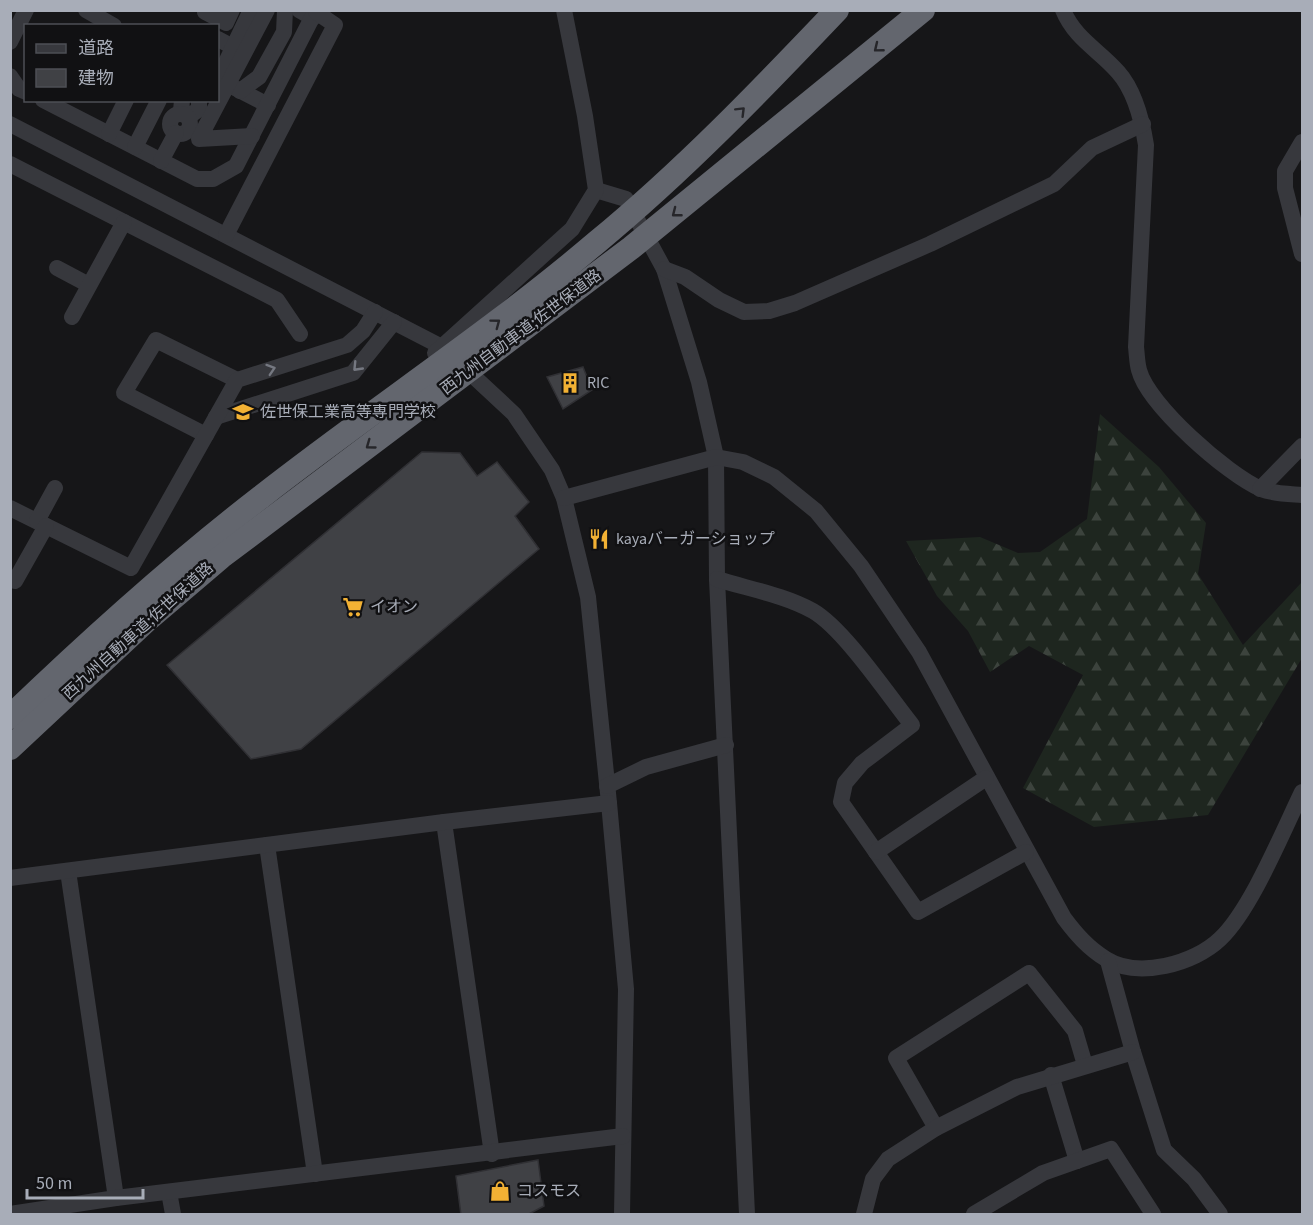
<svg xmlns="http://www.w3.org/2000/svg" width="1313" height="1225" font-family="'Source Sans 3','Noto Sans JP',sans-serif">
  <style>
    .forest { fill: url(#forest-firs) }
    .building { fill: #404145; stroke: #303034; stroke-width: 1.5 }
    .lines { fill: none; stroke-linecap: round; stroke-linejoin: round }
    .minor { stroke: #37383d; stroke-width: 16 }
    .highway { stroke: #63666e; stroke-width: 24 }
    .oneway { stroke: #26262a }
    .oneway2 { stroke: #757881 }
    .labels { text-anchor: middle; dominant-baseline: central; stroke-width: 5; stroke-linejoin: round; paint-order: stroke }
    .street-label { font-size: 16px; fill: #a8adb8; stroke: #111113 }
    .poi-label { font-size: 16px; fill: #a8adb8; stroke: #111113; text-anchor: start }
  </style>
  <defs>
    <pattern id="forest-firs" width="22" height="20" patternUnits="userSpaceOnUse" patternTransform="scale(1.5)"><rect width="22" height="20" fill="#1e261f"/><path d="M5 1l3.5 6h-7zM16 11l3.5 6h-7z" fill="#3c433d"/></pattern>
  </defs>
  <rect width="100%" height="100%" fill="#161618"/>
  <path class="forest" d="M1100,414L1159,467L1206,523L1198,574L1243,645L1302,582V658L1208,815L1094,827L1023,788L1083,675L1029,646L990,672L968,631L937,596L906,541L980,537L1018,553L1040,552L1087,519Z"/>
  <g class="building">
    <path d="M583,367L592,390L563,409L547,377Z"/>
    <path d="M422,452L460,453L477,476L497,462L529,502L515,516L539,549L301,749L251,759L167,665Z"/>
    <path d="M538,1160L544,1206L527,1215H461L456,1176Z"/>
  </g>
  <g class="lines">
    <g class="minor">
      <path d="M86,10L114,26"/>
      <path d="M299,10L313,18"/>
      <path d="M1063,10C1075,39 1099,50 1118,72C1135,91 1142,120 1146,145L1136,347C1137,355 1137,363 1139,370C1148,405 1228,475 1261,489C1274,494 1289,494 1302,495"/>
      <path d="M205,12L226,23L232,10"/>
      <path d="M218,39L233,47"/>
      <path d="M10,42L26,10"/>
      <path d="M10,76L19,89L26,92"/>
      <path d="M218,79L251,10"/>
      <path d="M231,86L268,105"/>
      <path d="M240,91L259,77L284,32L285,10"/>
      <path d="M43,100L197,179H213L236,166L316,10"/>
      <path d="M182,100L181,111L191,115L199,109V100"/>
      <circle cx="180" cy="124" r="10"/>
      <path d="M10,124L442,347L514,414L552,470L564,498L588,597L609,803L626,989L622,1214"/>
      <path d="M109,134L126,100"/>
      <path d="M252,136L199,139L267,10"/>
      <path d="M1302,142L1285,171V188L1302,254"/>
      <path d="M135,147L159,100"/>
      <path d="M161,161L176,133"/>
      <path d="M10,164L277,300L300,334"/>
      <path d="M596,190L626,199L664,269L699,382L716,457L717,579L747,1214"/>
      <path d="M226,235L335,25L316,12"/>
      <path d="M57,268L89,285"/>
      <path d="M664,269L685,277L719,300L744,312L769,311L795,303L930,244L1054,184L1092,148L1143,124"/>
      <path d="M72,317L124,222"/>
      <path d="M435,353L572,229L596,190L585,116L564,10"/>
      <path d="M216,417L353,373L394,322"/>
      <path d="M206,435L124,393L156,340L237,380"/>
      <path d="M1260,489L1302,446"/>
      <path d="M564,498L716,457L743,462L774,477L816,511L861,566L919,652L1064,918C1076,934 1088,948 1106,959C1138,979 1194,964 1220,939C1251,910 1283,831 1302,792"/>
      <path d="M10,508L131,568L237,380L347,345L363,331L375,312"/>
      <path d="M37,521L55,488"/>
      <path d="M717,579C749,589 784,595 813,611C844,629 888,695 912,725L862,763L845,783L841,802L918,912L1026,852"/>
      <path d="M15,581L46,526"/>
      <path d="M607,786L646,767L726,745"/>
      <path d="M444,822L492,1154"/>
      <path d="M267,845L315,1174"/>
      <path d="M876,852L986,778"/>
      <path d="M68,871L116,1198"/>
      <path d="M10,878L444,822L609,803"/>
      <path d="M1108,961L1133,1052L1164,1150L1194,1179L1220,1214"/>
      <path d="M1051,1075L1077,1161"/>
      <path d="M936,1128L896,1058L1029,973L1075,1031L1085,1065"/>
      <path d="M169,1192L173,1214"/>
      <path d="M10,1214L116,1198L623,1136"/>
      <path d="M864,1214L873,1179L888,1159L936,1128L1017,1087L1133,1052"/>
      <path d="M974,1214L1043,1173L1111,1149L1153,1214"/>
    </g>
    <g class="highway">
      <path d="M10,717C91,639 173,565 261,497C372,410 490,333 597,242C683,171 760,91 837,10"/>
      <path d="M10,748L147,620L221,557L631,248L923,10"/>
    </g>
  </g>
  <defs><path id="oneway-chevron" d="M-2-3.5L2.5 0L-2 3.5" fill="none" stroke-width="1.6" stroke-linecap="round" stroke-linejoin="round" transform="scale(1.5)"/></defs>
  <g class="oneway">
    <use href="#oneway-chevron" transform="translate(878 48) rotate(141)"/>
    <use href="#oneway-chevron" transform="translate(741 111) rotate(-45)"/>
    <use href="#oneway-chevron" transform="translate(676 213) rotate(142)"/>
    <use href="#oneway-chevron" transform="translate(496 323) rotate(-37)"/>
    <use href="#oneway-chevron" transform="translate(370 445) rotate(144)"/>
  </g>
  <g class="oneway2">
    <use href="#oneway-chevron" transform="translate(357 367) rotate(134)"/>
    <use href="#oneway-chevron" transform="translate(271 369) rotate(-18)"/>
  </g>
  <defs>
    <g id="building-bare" transform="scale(1.62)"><path d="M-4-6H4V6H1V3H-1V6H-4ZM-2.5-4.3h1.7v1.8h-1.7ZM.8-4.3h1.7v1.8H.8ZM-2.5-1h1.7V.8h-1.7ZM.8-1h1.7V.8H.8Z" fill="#f2b134" stroke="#111113" stroke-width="2.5" paint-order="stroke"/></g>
    <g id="school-bare" transform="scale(1.62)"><path d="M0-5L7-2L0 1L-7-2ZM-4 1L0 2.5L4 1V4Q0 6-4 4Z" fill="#f2b134" stroke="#111113" stroke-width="2.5" paint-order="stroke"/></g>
    <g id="restaurant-bare" transform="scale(1.62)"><path d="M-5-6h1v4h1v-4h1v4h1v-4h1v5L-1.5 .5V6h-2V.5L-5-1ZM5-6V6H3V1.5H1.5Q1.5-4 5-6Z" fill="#f2b134" stroke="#111113" stroke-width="2.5" paint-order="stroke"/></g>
    <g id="supermarket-bare" transform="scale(1.62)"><path d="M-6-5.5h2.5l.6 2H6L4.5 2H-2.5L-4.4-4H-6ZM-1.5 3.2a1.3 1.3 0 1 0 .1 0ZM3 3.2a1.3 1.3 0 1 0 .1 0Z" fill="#f2b134" stroke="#111113" stroke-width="2.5" paint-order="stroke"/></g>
    <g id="shop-bare" transform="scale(1.62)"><path d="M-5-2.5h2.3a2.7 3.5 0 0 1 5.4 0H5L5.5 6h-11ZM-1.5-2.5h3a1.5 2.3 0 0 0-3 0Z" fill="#f2b134" stroke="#111113" stroke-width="2.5" paint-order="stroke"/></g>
  </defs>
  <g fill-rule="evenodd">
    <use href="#building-bare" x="570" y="383"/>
    <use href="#school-bare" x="243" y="412"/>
    <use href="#restaurant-bare" x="599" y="539"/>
    <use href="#supermarket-bare" x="353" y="607"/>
    <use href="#shop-bare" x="500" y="1191"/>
  </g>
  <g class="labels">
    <g class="street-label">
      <text transform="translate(521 332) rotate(-37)">西九州自動車道;佐世保道路</text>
      <text transform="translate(138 631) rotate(-42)">西九州自動車道;佐世保道路</text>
    </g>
    <g class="poi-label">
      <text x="587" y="383">RIC</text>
      <text x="260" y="412">佐世保工業高等専門学校</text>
      <text x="616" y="539">kayaバーガーショップ</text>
      <text x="370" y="607">イオン</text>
      <text x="517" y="1191">コスモス</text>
    </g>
  </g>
  <rect width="1313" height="1225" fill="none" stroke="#a8adb8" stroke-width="24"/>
  <rect x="24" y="24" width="195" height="78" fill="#111113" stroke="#4d4f55" stroke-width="1.5"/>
  <rect x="36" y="44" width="30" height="9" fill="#37383d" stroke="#4d4f55" stroke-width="1.5"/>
  <text x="78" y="54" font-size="18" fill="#a8adb8">道路</text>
  <rect x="36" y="69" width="30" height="18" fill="#404145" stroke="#4d4f55" stroke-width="1.5"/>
  <text x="78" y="84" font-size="18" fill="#a8adb8">建物</text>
  <path d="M27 1189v9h116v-9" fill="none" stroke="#a8adb8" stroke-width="3"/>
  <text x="36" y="1189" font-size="18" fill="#a8adb8" stroke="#111113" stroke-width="4.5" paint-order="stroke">50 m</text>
</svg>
